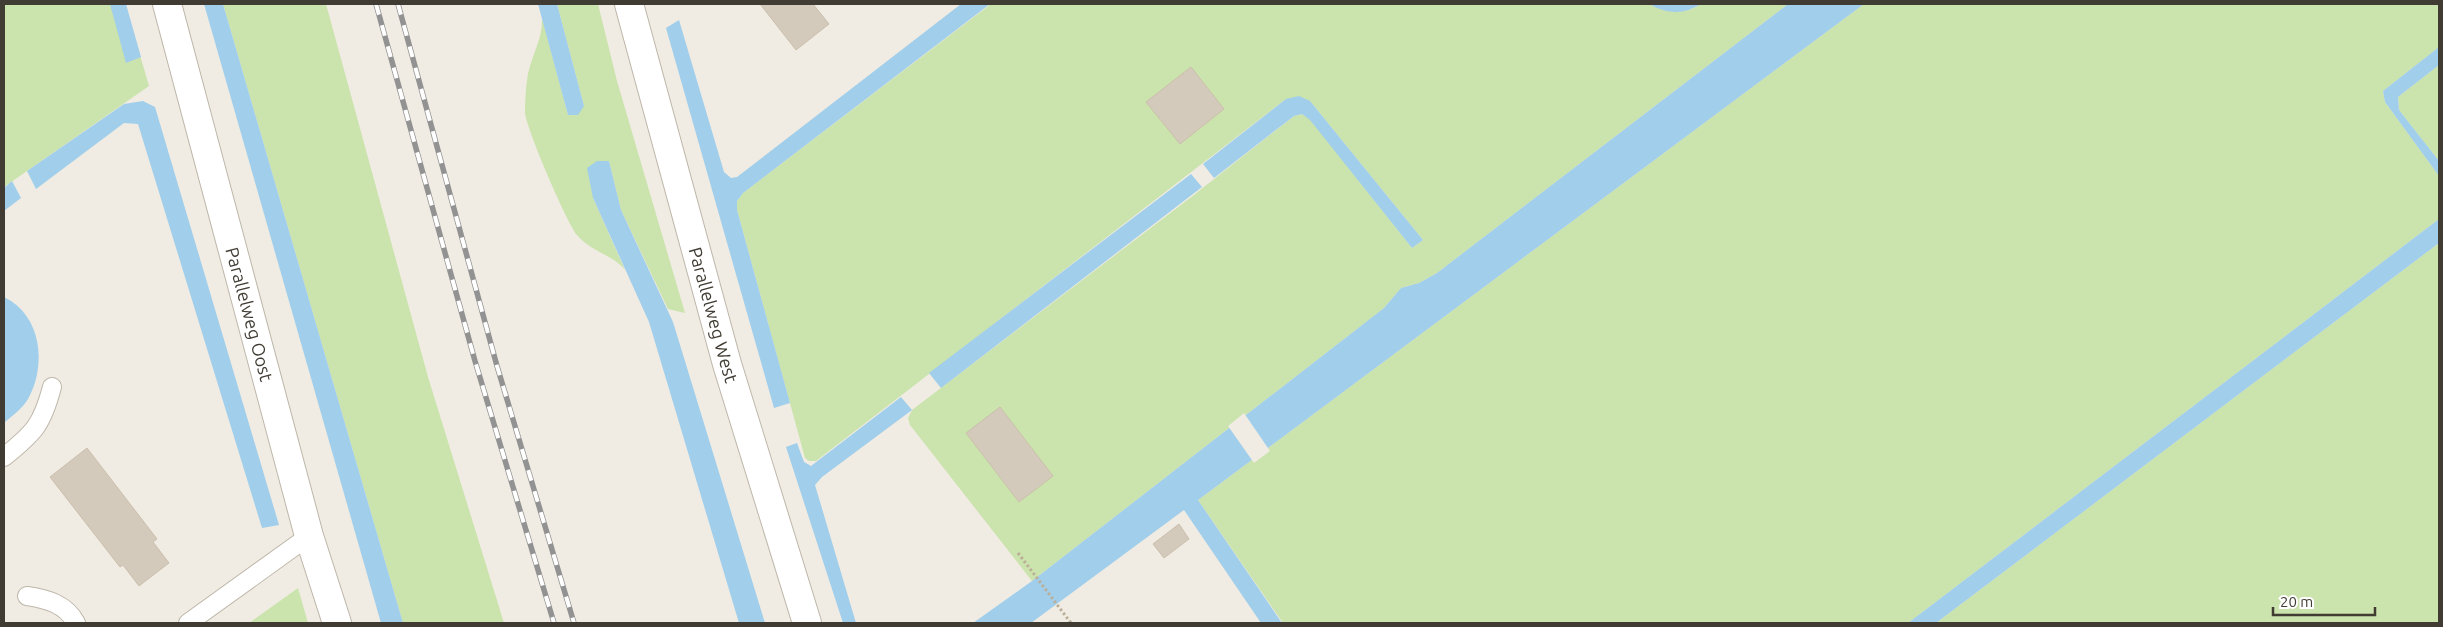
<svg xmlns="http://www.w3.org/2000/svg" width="2443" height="627" font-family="Ubuntu,sans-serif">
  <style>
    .green { fill: #cbe3ac }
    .water { fill: #a0ceeb }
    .pier { fill: #f0ece3 }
    .building { fill: #d4cabc; stroke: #cbbfac }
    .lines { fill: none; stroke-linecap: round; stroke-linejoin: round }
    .lane-casing { stroke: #beb6a9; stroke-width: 20 }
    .street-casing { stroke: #beb6a9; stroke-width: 30 }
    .path { stroke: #bcaf98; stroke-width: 3; stroke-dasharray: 2.5 2.5; stroke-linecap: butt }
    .lane { stroke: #fff; stroke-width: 18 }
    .street { stroke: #fff; stroke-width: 28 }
    .rail-casing { stroke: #929292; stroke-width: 5.5 }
    .rail { stroke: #fff; stroke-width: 4; stroke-dasharray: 11; stroke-linecap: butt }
    .labels { text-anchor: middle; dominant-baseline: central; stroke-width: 5; stroke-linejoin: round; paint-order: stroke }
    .street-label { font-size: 18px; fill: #413c33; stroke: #fff }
  </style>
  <rect width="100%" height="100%" fill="#f0ece3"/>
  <g class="green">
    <path d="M4,4H125L149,86L4,187Z"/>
    <path d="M223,4H326L428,377L504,623H403Z"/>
    <path d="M557,4H598L617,81L685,313L668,309L621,210L609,161L593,198L625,270C614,255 591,252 577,235C567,223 525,126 525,112C525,100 526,85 528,74C532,55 543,38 542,18L568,115L584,106Z"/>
    <path d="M991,4H1650C1663,13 1687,15 1700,4H1788L1437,273L1419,283L1401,288L1384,308L1032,581L910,425L908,418L912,410L1190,198L1294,116L1302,114L1310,119L1412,248L1423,240L1310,101L1286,99L816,461H809L805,458L737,210V201L743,193Z"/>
    <path d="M1864,4H2439V47L2383,91L2385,102L2439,176V219L1908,623H1283L1198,500Z"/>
    <path d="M2439,65V161L2399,110L2398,97Z"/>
    <path d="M2439,243V623H1936Z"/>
    <path d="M298,588L308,623H249Z"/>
  </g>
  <g class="water">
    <path d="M110,4H126L141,57L126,63Z"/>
    <path d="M204,4H223L403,623H381Z"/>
    <path d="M538,4H557L584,106L578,115H568Z"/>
    <path d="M961,4H990L743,193L737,201V210L790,403L774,408L666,28L679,20L724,172L731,178L737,177Z"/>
    <path d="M1650,4H1700C1686,15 1664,14 1650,4Z"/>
    <path d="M1788,4H1864L1198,500L1282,623H1261L1184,510L1031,623H973L1032,581L1384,308L1401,288L1419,283L1437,273Z"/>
    <path d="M2439,47V65L2398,97L2399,110L2439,161V176L2385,102L2383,91Z"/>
    <path d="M1299,96L1310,101L1423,240L1412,248L1310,120L1302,114L1294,116L1214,178L1203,164L1286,99Z"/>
    <path d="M143,101L155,107L279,525L262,528L138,124L124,123L36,189L27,171L124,104Z"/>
    <path d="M597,161H609L621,210L673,322L765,623H739L649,322L593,198L587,168Z"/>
    <path d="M1191,174L1202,187L941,388L929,373Z"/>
    <path d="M12,181L21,198L4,211V188Z"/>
    <path d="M2439,219V243L1936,623H1908Z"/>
    <path d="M4,297C42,315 47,366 28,399C23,408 12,416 4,423Z"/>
    <path d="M901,397L912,410L822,477L815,485L856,623H843L786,447L797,443L804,462L811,466Z"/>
  </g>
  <path class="pier" d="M1244,413L1270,451L1254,463L1228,426Z"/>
  <g class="building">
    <path d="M760,4H813L829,24L796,50Z"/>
    <path d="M1191,67L1224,109L1180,144L1146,102Z"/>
    <path d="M1000,407L1053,476L1019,502L966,433Z"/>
    <path d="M87,448L157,539L153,542L169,563L139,586L123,565L120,567L50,477Z"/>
    <path d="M1179,524L1189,539L1164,558L1153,544Z"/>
  </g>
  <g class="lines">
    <g class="lane-casing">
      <g id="lane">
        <path d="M4,457C34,433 42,425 52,387"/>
        <path d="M27,596C47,599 66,604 76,623"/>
        <path d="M188,623L309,536"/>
      </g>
    </g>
    <g class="street-casing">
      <g id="street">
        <path id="s1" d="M167,4L309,536L337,623"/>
        <path id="s2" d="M629,4L727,364L807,623"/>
      </g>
    </g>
    <path class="path" d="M1018,553L1071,623"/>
    <use href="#lane" class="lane"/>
    <use href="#street" class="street"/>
    <g class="rail-casing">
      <g id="rail">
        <path d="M376,4L475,361L554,623"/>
        <path d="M398,4L497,366L574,623"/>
      </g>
    </g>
    <use href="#rail" class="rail"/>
  </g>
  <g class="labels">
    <g class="street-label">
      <text stroke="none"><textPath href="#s1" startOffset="321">Parallelweg Oost</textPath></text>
      <text stroke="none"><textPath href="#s2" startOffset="322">Parallelweg West</textPath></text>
    </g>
  </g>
  <rect width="2443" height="627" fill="none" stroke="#413c33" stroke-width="10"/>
  <path d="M2273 607v8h102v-8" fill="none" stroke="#413c33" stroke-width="2.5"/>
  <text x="2280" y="607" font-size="15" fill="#413c33" stroke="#ffffff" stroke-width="4" paint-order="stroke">20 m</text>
</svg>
